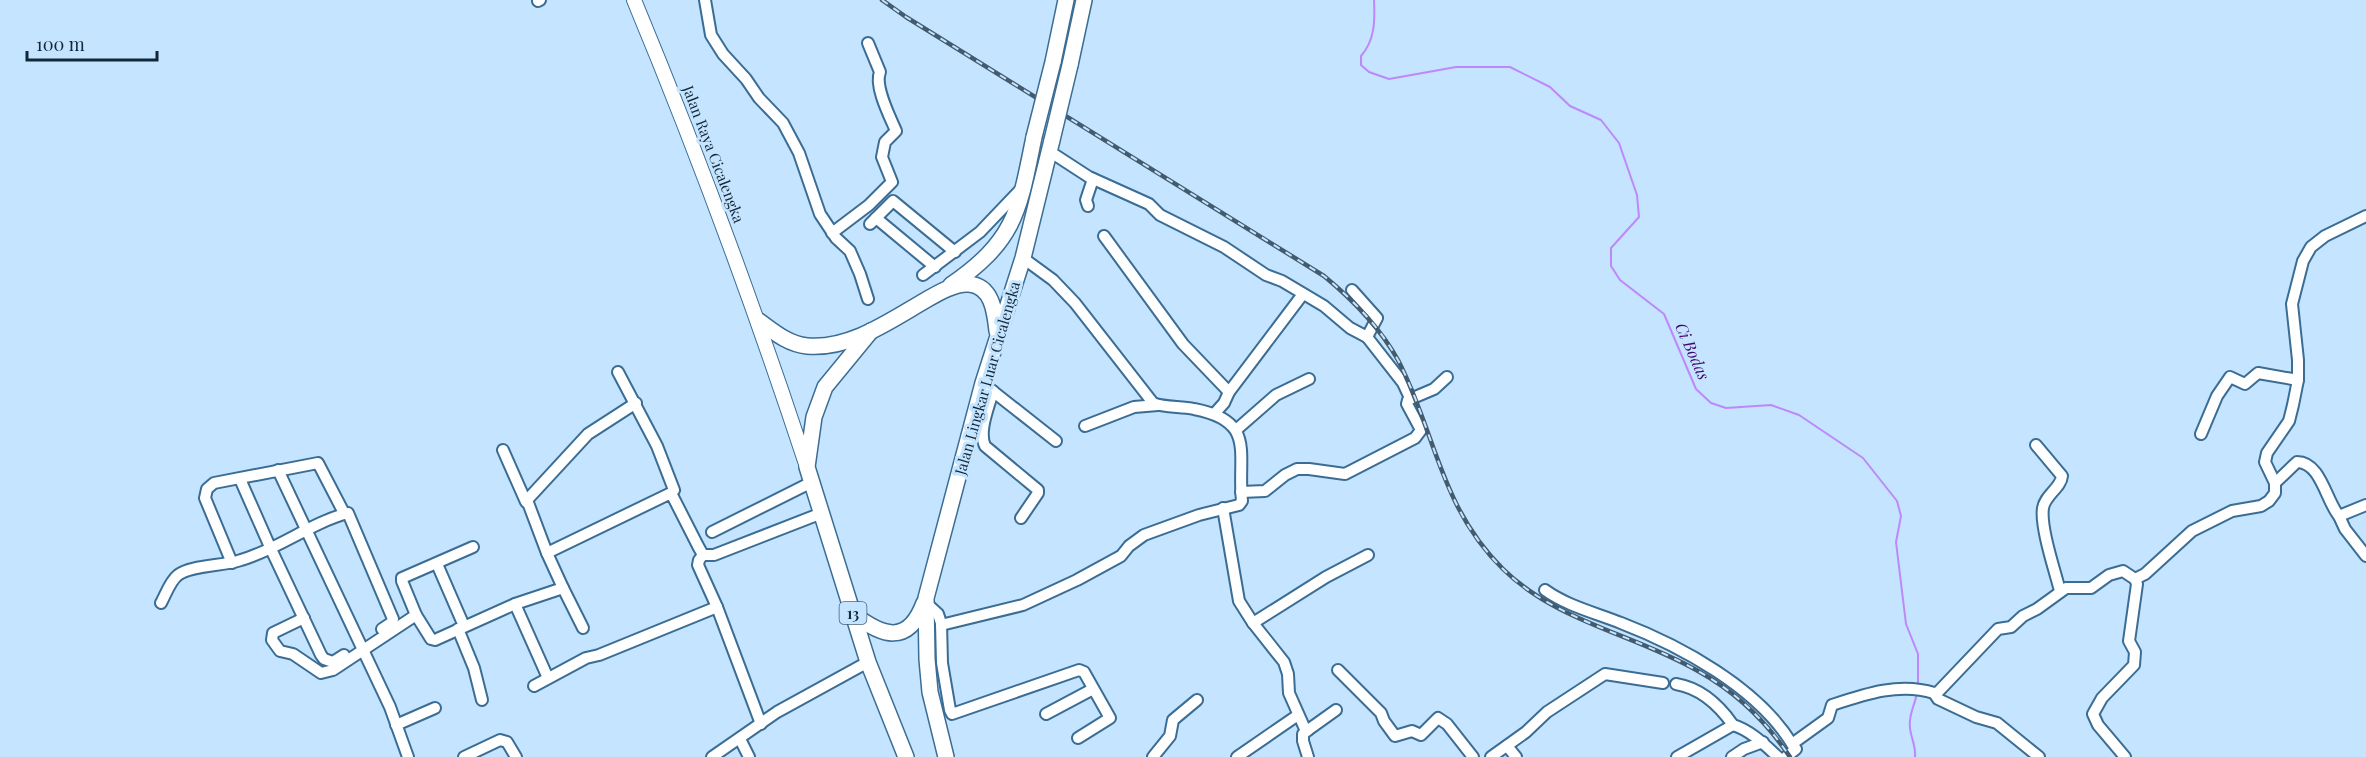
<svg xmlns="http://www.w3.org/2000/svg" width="2366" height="757" font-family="'Playfair Display',serif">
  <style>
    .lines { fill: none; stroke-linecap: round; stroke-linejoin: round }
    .stream { stroke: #bd89fa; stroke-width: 2 }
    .minor-casing { stroke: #3b6d94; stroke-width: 14 }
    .major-casing { stroke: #3b6d94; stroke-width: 16 }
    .highway-casing { stroke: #3b6d94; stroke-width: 18 }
    .minor { stroke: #fff; stroke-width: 10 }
    .major { stroke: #fff; stroke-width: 14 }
    .highway { stroke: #fff; stroke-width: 15 }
    .rail-casing { stroke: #435b6f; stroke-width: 4.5 }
    .rail { stroke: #c4e4ff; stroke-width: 2; stroke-dasharray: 7; stroke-linecap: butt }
    .highway-bridge-casing { stroke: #3b6d94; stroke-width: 18; stroke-linecap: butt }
    .highway-bridge { stroke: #fff; stroke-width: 15 }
    .labels { text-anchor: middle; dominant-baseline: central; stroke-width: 6; stroke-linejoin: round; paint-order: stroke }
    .shield { fill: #c4e4ff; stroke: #476074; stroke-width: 1.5 }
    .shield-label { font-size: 14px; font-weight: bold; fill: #122738 }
    .street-label { font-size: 15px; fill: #122738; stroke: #c4e4ff }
    .water-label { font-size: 16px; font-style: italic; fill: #43046e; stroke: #c4e4ff }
  </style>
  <rect width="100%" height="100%" fill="#c4e4ff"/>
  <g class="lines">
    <g class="stream">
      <path d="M1374,0C1375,21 1375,40 1361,56V65L1369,72L1389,79L1456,67H1510L1550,87L1570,106L1601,120L1619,143L1637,195L1639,217L1611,248V266L1620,280L1664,314L1696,389L1711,403L1726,408L1771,405L1799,415L1863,458L1897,501L1901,516L1896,542L1906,624L1918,654V685"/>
      <path d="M1915,757C1916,746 1911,738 1910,728C1908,715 1915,705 1917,693"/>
    </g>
    <g class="minor-casing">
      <g id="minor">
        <path d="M705,0L711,35L723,54L746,79L759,98L783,123L799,153L820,214L836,238L850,251L860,274L868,299"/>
        <path d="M538,1L540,0"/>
        <path d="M1049,151L1089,177L1149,204L1160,215L1224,247L1266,275L1282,281L1324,306L1350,328L1367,337L1403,383L1410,398"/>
        <path d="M1088,206L1086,200L1093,179"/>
        <path d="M876,218L935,267"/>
        <path d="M870,224L893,201L955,252"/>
        <path d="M832,233L869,205L892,182L882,157L885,142L896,131C890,117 874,86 880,72L868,43"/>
        <path d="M1104,236L1183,344L1229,392L1224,403L1215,413"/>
        <path d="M923,275L980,232L1021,189"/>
        <path d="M1352,290L1377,318L1367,337"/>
        <path d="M618,372L657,446L674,490L671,493"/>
        <path d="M990,389L1056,441"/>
        <path d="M993,391C989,407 978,431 985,446L1038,490V493L1021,518"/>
        <path d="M1229,392L1303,294"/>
        <path d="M1085,426L1134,407L1158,405"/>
        <path d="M1236,430L1276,395L1309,379"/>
        <path d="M2201,434L2217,396L2230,377L2245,384L2258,373L2298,380"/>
        <path d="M2036,445L2062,476C2061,488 2045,495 2043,508C2040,527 2055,571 2060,591"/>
        <path d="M503,450L526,502"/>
        <path d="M278,470L390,707L408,757"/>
        <path d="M240,479L270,547L321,655L324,659L333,662L344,655"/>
        <path d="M2275,483L2297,462C2321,462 2326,501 2339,516L2366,505"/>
        <path d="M1241,492L1265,491L1285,475L1297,469H1309L1345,474L1415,438L1421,430L1407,404L1408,400L1434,389L1447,377"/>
        <path d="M1223,508L1239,601L1253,623L1284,662L1288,674L1289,693L1305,729L1308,730L1336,710"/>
        <path d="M2339,516L2345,529L2366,556"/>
        <path d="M712,532L812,482"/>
        <path d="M547,553L527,500L588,434L636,403"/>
        <path d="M703,555L699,560L698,565L717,607L761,724"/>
        <path d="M232,563L205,498L207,489L214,483L318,463L344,513"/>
        <path d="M437,564L464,626"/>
        <path d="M2135,579L2145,574L2192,531L2232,511L2261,506L2269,501L2275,493V483L2265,462L2267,453L2289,421L2293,405L2298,380V360L2292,304L2303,261L2311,247L2325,236L2366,216"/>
        <path d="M563,588L583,628"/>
        <path d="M1545,590C1567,606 1596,613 1621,623C1681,646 1758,688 1792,744"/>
        <path d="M161,603C166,594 170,581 178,575C190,565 225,566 241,560C279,549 310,523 348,513L393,619L391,623L382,629"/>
        <path d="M926,603L938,614L941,623L942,663L950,710L952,714L1079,670L1084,672L1110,718L1078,738"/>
        <path d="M515,604L548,678"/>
        <path d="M416,615L402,581V578L473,547"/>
        <path d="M304,618L273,633L272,640L280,651L293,654L321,673L333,670L416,615L431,639L435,640L515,604L563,588L547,553L671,493L698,546L703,555H714L822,513"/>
        <path d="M1253,623L1326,577L1368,555"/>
        <path d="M941,625L1023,605L1077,580L1121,556L1129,546L1144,535L1199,515L1239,505L1242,501C1237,453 1257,421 1194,409C1181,406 1165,408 1153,403L1075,303L1053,280L1023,258"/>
        <path d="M458,629L474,668L482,700"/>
        <path d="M1338,670L1381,713L1384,721L1395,736L1412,731L1421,735L1438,718L1447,724L1473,757"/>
        <path d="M1676,684C1700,688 1719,705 1733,725C1750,730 1765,745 1778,757"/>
        <path d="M534,686L586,658L599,655L717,607"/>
        <path d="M1934,693L1938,699L1976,717L1997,723L2039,757"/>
        <path d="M1046,714L1093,689"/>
        <path d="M396,725L435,708"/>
        <path d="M740,739L749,757"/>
        <path d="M1507,746L1516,757"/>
        <path d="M464,757L500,740L507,742L516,757"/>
        <path d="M712,757L777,712L868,662"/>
        <path d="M1153,757L1170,736L1173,720L1197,700"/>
        <path d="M1237,757L1298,715"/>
        <path d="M1308,757L1303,741V734L1308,730"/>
        <path d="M1491,757L1526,732L1547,712L1605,674L1663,683"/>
        <path d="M1677,757L1733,725"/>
        <path d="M1732,757L1744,749L1763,742"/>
        <path d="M1786,757L1796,749L1792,744L1828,718L1832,705C1865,694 1900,682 1934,693L1938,692L1998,629L2011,627L2023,616L2037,609L2066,588H2091L2109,575L2123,571L2135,579L2137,584L2129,641L2135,652L2134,665L2102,698L2093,714L2098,725L2125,757"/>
      </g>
    </g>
    <g class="major-casing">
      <path id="major" d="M634,0C698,154 755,309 807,467"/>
    </g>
    <g class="highway-casing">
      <g id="highway">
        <path d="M1053,62L1066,0"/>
        <path d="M1070,65L1084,0"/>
        <path d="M951,285C1016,240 1019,211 1034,137"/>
        <path d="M759,321C774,332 788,344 807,346C850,350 891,320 926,300C938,293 955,283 969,284C993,286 995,314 997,331"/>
        <path d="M871,331L825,387L814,417L807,467L868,662L906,757"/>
        <path d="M853,614C882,636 908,646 924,603"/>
        <path d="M946,757L930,692L927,659L926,598L983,383L1023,258L1052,140"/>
      </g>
    </g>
    <use href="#minor" class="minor"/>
    <use href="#major" class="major"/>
    <use href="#highway" class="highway"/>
    <g class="rail-casing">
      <path id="rail" d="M882,0L906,17L1324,276C1353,300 1379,326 1398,360C1436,434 1440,507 1503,569C1557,622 1634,634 1698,671C1736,692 1766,721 1790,757"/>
    </g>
    <use href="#rail" class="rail"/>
    <g class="highway-bridge-casing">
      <g id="highway-bridge">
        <path d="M1034,137L1053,62"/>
        <path d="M1052,140L1070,65"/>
      </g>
    </g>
    <use href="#highway-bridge" class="highway-bridge"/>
  </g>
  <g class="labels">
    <rect class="shield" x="839.5" y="602" width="27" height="22" rx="4.5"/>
    <g class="shield-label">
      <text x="853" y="613">13</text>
    </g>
    <g class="street-label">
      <text transform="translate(714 154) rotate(69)">Jalan Raya Cicalengka</text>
      <text transform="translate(987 378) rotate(-74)">Jalan Lingkar Luar Cicalengka</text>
    </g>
    <g class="water-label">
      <text transform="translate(1693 351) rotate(66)">Ci Bodas</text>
    </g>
  </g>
  <path d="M27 51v9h130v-9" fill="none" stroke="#122738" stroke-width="3"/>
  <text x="36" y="51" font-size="18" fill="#122738" stroke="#c4e4ff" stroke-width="4.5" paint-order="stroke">100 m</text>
</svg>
